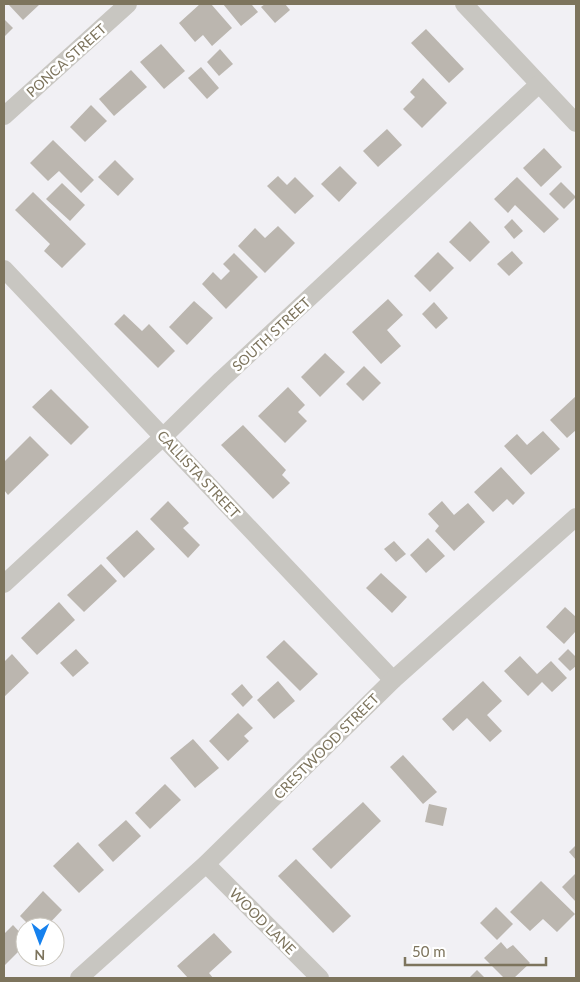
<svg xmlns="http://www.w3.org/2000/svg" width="580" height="982" font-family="Lato,sans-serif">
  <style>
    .building { fill: #bbb6af }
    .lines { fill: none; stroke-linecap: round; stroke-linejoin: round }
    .minor { stroke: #c8c6c1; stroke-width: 18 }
    .labels { text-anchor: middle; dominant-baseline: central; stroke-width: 5; stroke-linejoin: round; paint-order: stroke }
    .street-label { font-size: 14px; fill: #7d745d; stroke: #fff }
  </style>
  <rect width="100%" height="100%" fill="#f1f0f4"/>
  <g class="building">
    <path d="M8,4H40L23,20Z"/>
    <path d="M200,4H211L232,28L212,46L203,35L195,42L179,23Z"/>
    <path d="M223,4H254L252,5L258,12L241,26Z"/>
    <path d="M265,4H285L290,10L275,23L261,7Z"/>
    <path d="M4,19L13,28L4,37Z"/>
    <path d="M426,29L464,69L449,83L411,43Z"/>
    <path d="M161,44L185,71L164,89L140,62Z"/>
    <path d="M220,49L233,64L219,76L207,62Z"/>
    <path d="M201,67L219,88L207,99L188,78Z"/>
    <path d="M131,70L147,87L114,116L99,99Z"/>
    <path d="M423,78L447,103L422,128L403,109L415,97L410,92Z"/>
    <path d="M91,105L107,121L85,142L70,127Z"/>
    <path d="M387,129L402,145L378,167L363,151Z"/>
    <path d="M53,140L94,180L81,193L59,171L48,181L30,163Z"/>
    <path d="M544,148L562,167L541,187L523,168Z"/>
    <path d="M115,160L134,179L118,196L98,177Z"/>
    <path d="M340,166L357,183L339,202L321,184Z"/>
    <path d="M278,176L287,185L295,177L314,196L295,214L267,186Z"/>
    <path d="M517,177L559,219L544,233L515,205L508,213L494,199Z"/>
    <path d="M561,182L576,197L564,209L549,194Z"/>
    <path d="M62,183L85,205L70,221L46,199Z"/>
    <path d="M33,192L86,244L62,268L44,251L50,244L15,210Z"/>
    <path d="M512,219L523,231L514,239L504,227Z"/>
    <path d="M470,221L490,242L470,262L449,242Z"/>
    <path d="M278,226L295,243L265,273L238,246L255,228L265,238Z"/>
    <path d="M512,251L523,263L509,276L497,264Z"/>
    <path d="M438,252L454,268L430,292L414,276Z"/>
    <path d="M234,253L258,277L226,309L202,284L213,272L221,280L230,271L223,264Z"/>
    <path d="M388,299L403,315L387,330L401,346L381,364L352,332Z"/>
    <path d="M194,301L213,318L187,345L169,327Z"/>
    <path d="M434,302L448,318L436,329L422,314Z"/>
    <path d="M124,314L142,331L149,324L175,351L158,368L114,324Z"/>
    <path d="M325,353L345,372L320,397L301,377Z"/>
    <path d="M364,366L381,383L363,401L346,384Z"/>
    <path d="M288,387L305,405L298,412L307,421L285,443L258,416Z"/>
    <path d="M51,389L89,427L71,445L32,407Z"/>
    <path d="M576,396V430L567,438L550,420Z"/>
    <path d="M243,425L286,470L282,475L290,483L273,499L221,445Z"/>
    <path d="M543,431L560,449L531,475L504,446L517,434L527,445Z"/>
    <path d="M30,436L49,455L8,495L4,490V462Z"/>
    <path d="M501,467L525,493L513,505L507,499L493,512L474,492Z"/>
    <path d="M168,501L189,523L183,528L200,545L188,558L150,519Z"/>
    <path d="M442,501L454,515L468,503L485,522L454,551L435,531L439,526L428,514Z"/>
    <path d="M137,530L155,549L124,578L106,558Z"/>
    <path d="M428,538L445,556L426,573L410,555Z"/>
    <path d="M394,541L406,554L396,562L384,549Z"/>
    <path d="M101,564L117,581L84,612L67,595Z"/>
    <path d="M381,573L407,597L392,613L366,588Z"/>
    <path d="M59,602L75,620L37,655L21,638Z"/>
    <path d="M565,607L576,617V631L564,644L546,627Z"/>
    <path d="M284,640L318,674L300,691L266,657Z"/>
    <path d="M76,649L89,663L73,677L60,663Z"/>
    <path d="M568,649L576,657V666L570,671L558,659Z"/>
    <path d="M12,654L29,673L4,697V662Z"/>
    <path d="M520,656L537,674L551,661L567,678L552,692L542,682L528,696L504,671Z"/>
    <path d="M278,681L295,701L274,719L257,700Z"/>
    <path d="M483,681L502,701L487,715L502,731L490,742L467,718L453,731L442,719Z"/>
    <path d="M242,684L253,697L243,707L231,694Z"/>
    <path d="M238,713L253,728L244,736L249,741L228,761L209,741Z"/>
    <path d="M193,739L219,768L195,788L170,758Z"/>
    <path d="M403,755L437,792L423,804L390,767Z"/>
    <path d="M165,784L181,800L150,829L135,813Z"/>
    <path d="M363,802L381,821L331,869L312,849Z"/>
    <path d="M429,804L447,808L443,826L425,822Z"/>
    <path d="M126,820L141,836L113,862L98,845Z"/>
    <path d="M78,842L104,870L79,893L53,866Z"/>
    <path d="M576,845V860L569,852Z"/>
    <path d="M296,859L351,916L333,933L278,876Z"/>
    <path d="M576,873V902L562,887Z"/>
    <path d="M541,881L575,914L557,932L543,919L530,931L510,912Z"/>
    <path d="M43,891L62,910L46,927H31L20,916Z"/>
    <path d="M496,907L513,924L497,940L480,923Z"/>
    <path d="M13,925L25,938V945L4,966V934Z"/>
    <path d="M214,933L232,952L209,973L213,978H188L177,966Z"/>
    <path d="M501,942L507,949L513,945L530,963L514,978H504L484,958Z"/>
    <path d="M477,970L485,978H469Z"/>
  </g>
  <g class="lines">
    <g class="minor">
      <path d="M464,4L576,123"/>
      <path d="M4,116L128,4"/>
      <path d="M4,269L393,680"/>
      <path d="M4,584L163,437L221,380L539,84"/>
      <path d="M206,864L320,978"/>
      <path d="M79,978L206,864L393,680L576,517"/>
    </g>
  </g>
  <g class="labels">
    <g class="street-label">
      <text transform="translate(66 60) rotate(-42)">PONCA STREET</text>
      <text transform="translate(271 334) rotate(-43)">SOUTH STREET</text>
      <text transform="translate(199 474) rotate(47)">CALLISTA STREET</text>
      <text transform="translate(326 746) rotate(-45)">CRESTWOOD STREET</text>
      <text transform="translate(263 921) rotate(45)">WOOD LANE</text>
    </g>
  </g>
  <rect width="580" height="982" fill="none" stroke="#7d745d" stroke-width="10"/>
  <g transform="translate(40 942) rotate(181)"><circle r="24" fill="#ffffff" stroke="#cbc7be"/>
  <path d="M0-4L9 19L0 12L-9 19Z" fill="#1681ee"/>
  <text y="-8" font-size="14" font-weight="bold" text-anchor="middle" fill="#7d745d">N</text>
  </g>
  <path d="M405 957v8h141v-8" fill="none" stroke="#7d745d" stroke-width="2.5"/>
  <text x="412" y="957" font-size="15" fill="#7d745d" stroke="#ffffff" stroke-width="4" paint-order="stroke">50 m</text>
</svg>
